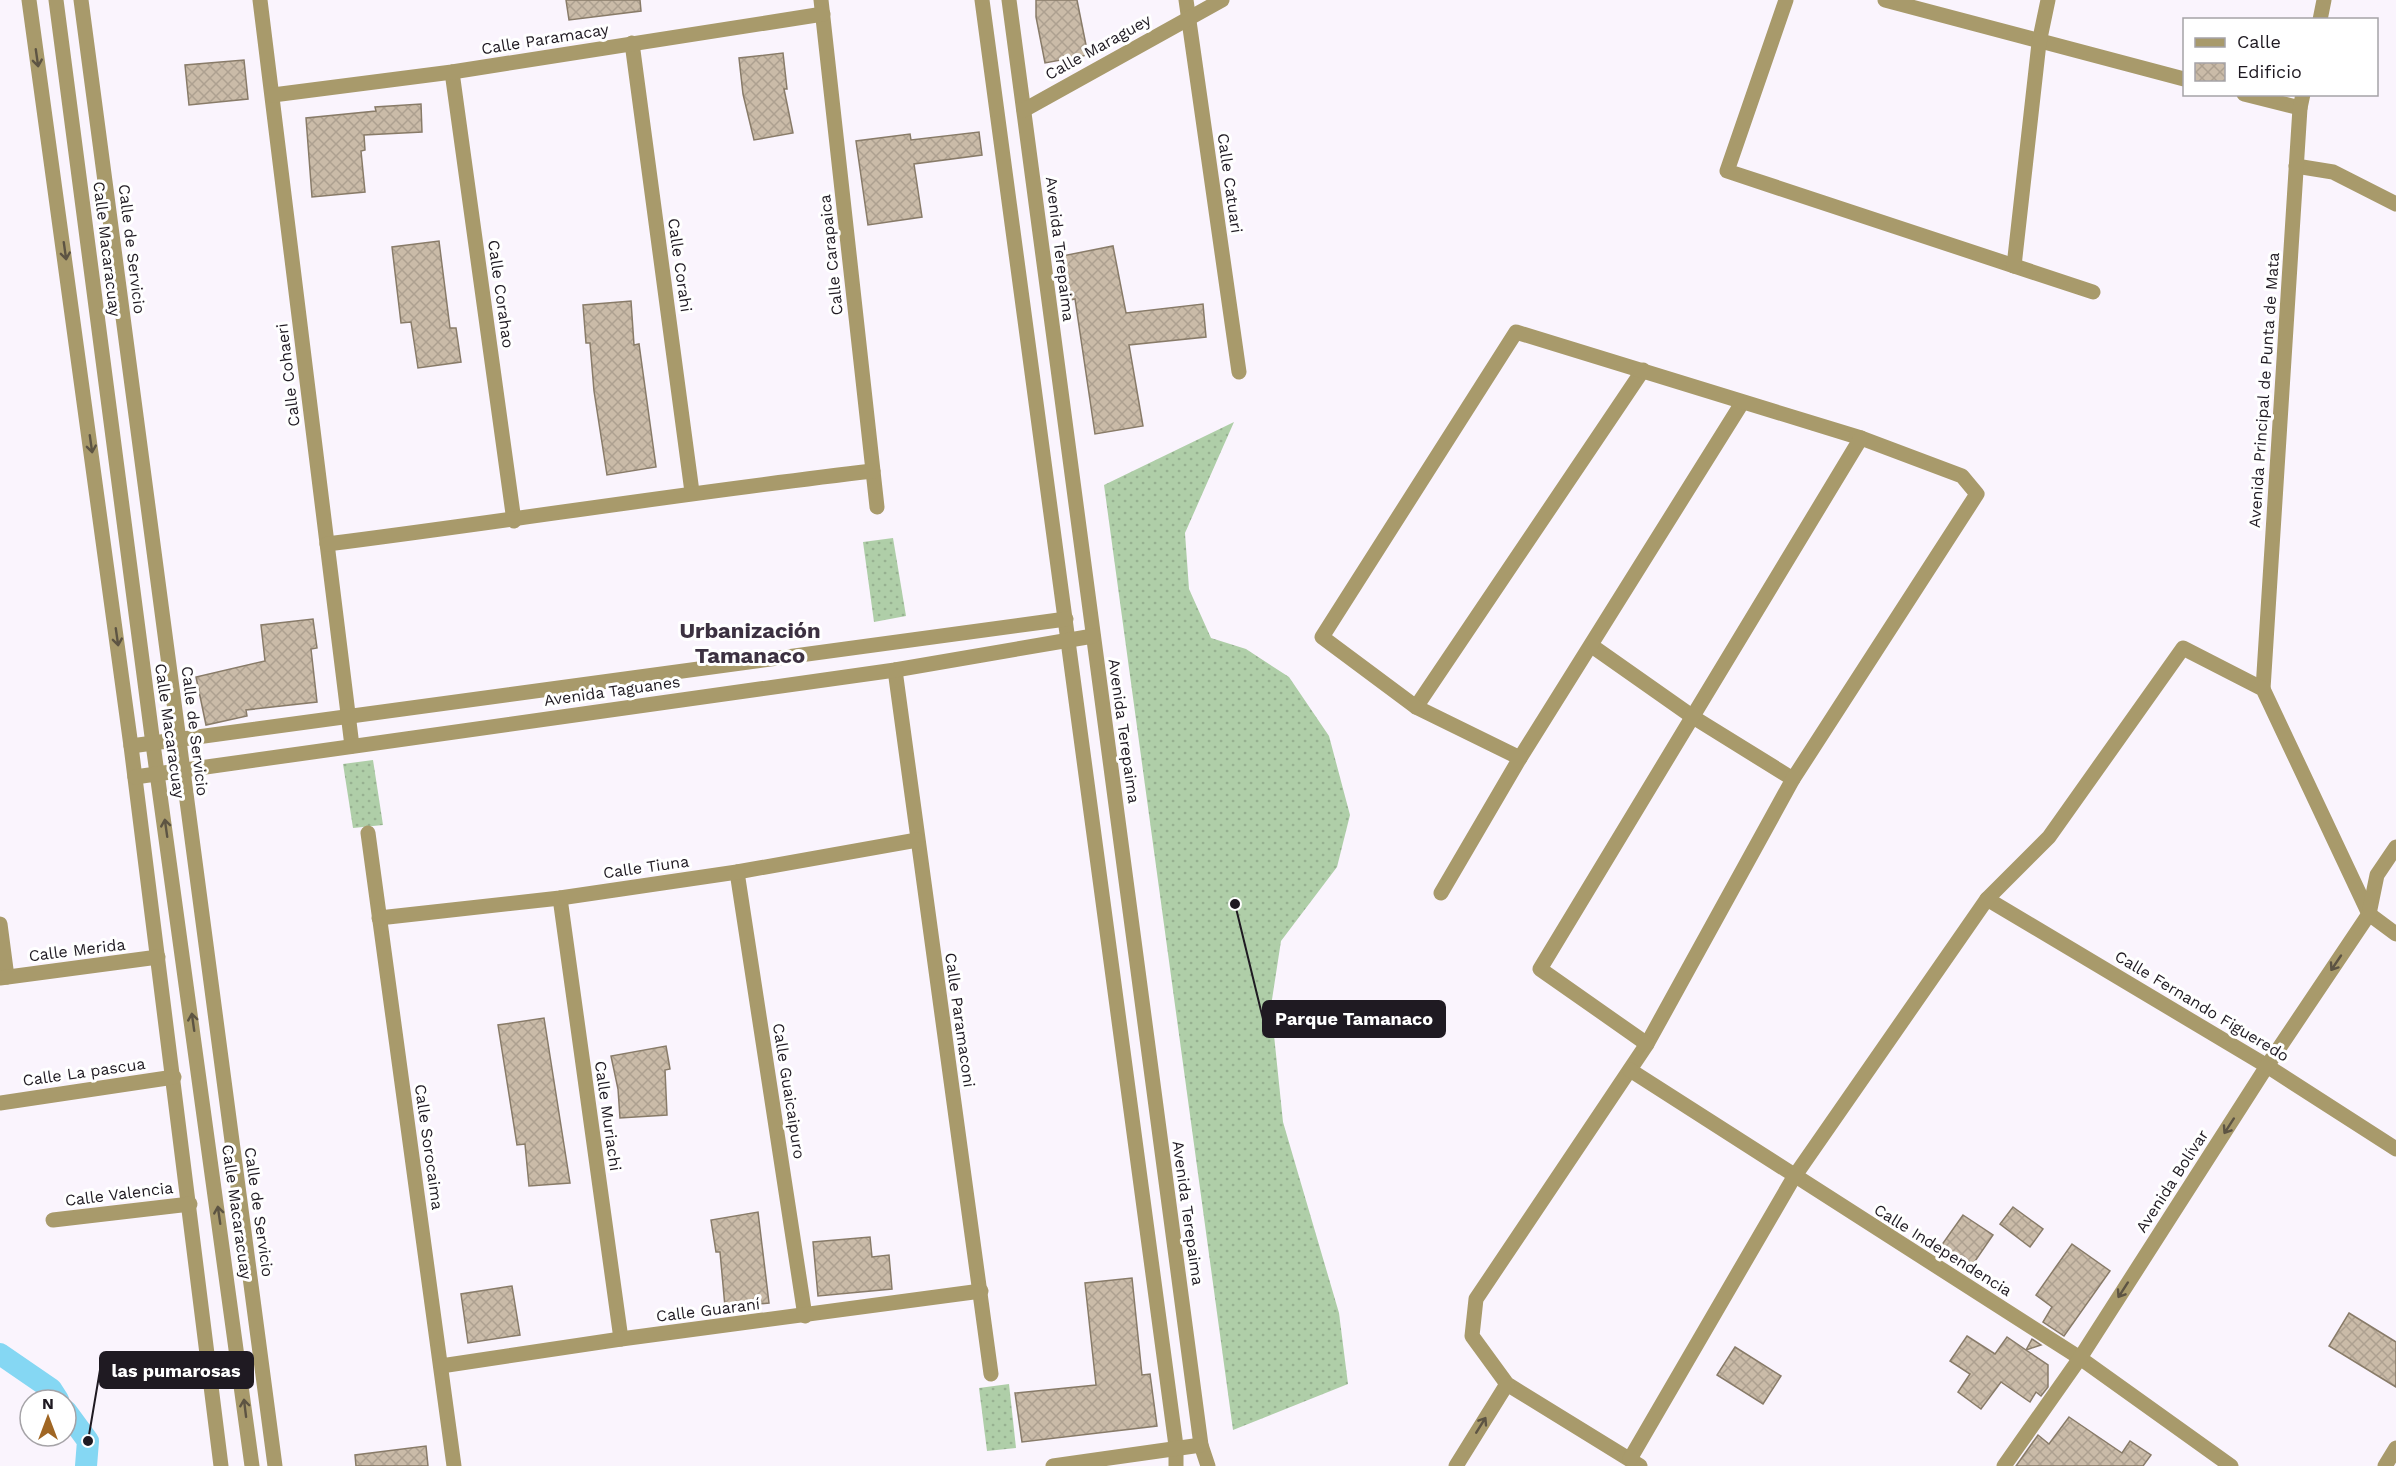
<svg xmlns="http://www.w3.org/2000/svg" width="2396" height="1466" font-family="'Work Sans',sans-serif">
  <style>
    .grass { fill: url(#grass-dots) }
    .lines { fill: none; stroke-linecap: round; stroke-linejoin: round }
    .canal { stroke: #85d7f3; stroke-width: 22 }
    .building { fill: url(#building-cross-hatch); stroke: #887b68; stroke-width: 1.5 }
    .street { stroke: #a89a6b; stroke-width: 15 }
    .oneway { stroke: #5d5443 }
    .labels { text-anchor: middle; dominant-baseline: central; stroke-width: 6; stroke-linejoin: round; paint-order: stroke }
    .street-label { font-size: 16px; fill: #1f1a22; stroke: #fff }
    .district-label { font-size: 22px; font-weight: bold; fill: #3c3141; stroke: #fff }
    .leader { fill: none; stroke: #1f1a22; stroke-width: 2 }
    .callout-dot { fill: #1f1a22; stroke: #fff; stroke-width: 2 }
    .callout { fill: #1f1a22; stroke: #1f1a22; stroke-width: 2 }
    .callout-label { font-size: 18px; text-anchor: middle; font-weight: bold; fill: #fff }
  </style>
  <defs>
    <pattern id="grass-dots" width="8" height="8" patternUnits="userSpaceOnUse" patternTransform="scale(1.5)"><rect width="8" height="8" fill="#afcea8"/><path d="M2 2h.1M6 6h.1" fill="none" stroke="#96b090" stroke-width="1.8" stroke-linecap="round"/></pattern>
    <pattern id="building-cross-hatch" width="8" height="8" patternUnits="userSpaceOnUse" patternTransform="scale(1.5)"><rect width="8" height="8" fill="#cabba8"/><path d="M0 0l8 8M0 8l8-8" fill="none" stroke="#ada090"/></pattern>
  </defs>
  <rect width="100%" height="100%" fill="#faf4fd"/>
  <g class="grass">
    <path d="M1234,422L1185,533L1189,589L1211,638L1246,649L1289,677L1329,736L1350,815L1337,867L1281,941L1271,1006L1283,1122L1339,1313L1348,1384L1233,1430L1104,485Z"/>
    <path d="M893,538L906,616L874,622L863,542Z"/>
    <path d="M373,760L383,825L353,828L343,764Z"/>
    <path d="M1009,1384L1016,1448L987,1451L979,1388Z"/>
  </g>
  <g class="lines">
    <g class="canal">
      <path d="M0,1354L51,1389L58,1400"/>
      <path d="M66,1411L88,1441L86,1466"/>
    </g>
  </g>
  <g class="building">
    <path d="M566,0H640L641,11L569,20Z"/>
    <path d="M1036,0H1077L1088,55L1045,63L1036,17Z"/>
    <path d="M783,53L787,89H784L793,133L754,140L743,94L739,58Z"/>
    <path d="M244,60L248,99L189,105L185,65Z"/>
    <path d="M421,104L422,132L364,135L365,150L361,151L365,192L312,197L306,118L376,111L375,107Z"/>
    <path d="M979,132L982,155L914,164L922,217L868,225L856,141L910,134L911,140Z"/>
    <path d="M439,241L450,328H456L461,362L418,368L411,322L401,323L392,247Z"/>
    <path d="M1113,246L1126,313L1203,304L1206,337L1129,345L1143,426L1095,434L1075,299L1070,300L1062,256Z"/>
    <path d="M631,301L634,345L639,344L656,467L607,475L594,391L590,343H586L583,305Z"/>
    <path d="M313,619L317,648L311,649L317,702L246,710L247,716L206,725L196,677L265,661L261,625Z"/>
    <path d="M544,1018L570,1183L529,1186L525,1144L517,1145L498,1025Z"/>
    <path d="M666,1046L670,1069L665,1070L667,1115L620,1118L618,1089L611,1056Z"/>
    <path d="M2013,1207L2043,1229L2030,1247L2000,1224Z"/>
    <path d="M758,1212L769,1303L725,1307L720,1252H716L711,1220Z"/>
    <path d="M1963,1215L1993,1235L1971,1267L1941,1246Z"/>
    <path d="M870,1237L872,1257L889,1255L892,1289L818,1296L813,1242Z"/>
    <path d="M2072,1244L2110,1271L2064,1336L2043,1322L2052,1307L2036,1295Z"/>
    <path d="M1132,1278L1142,1375L1150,1374L1157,1426L1022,1442L1015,1393L1096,1385L1085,1283Z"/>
    <path d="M512,1286L520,1335L468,1343L461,1294Z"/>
    <path d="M2349,1313L2396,1342V1387L2329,1346Z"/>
    <path d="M1967,1336L1995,1354L2007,1337L2026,1350L2032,1339L2041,1345L2026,1350L2048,1365V1387L2041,1396L2036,1392L2030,1402L2001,1382L1981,1409L1958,1392L1970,1374L1950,1361Z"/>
    <path d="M1735,1347L1781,1376L1763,1404L1717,1375Z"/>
    <path d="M2069,1417L2122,1453L2130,1441L2151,1455L2143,1466H2016L2038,1435L2049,1444Z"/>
    <path d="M426,1446L428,1466H356L355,1455Z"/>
  </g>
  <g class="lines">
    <g class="street">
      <path d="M29,0L131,746L221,1466"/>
      <path d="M56,0L153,744L252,1466"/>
      <path d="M81,0L275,1466"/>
      <path d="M260,0L352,746"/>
      <path d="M821,0L877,507"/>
      <path d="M982,0L1176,1446V1466"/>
      <path d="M1009,0L1201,1445L1208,1466"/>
      <path d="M1186,0L1239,372"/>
      <path d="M1786,0L1727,171L2093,292"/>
      <path d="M1885,0L2184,79"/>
      <path d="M2320,20L2324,0"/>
      <path d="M632,43L692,492"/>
      <path d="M452,72L514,521"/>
      <path d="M2244,94L2300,108"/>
      <path d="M273,95L452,72L823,14"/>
      <path d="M1024,110L1222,0"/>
      <path d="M2296,166L2333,172L2396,204"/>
      <path d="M2014,266L2039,43L2048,0"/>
      <path d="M327,544C509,521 690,492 873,471"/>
      <path d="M1592,646L1693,717L1793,779"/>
      <path d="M895,670L991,1374"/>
      <path d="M2263,689L2300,108L2303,94"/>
      <path d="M1416,707L1643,370"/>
      <path d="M131,746L1066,619"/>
      <path d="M1520,758L1742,403"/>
      <path d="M135,777L895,670L1093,636"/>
      <path d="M368,833L454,1466"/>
      <path d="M737,872L805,1316"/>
      <path d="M1441,893L1520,758L1416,707L1322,637L1516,332L1861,438L1962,476L1977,494L1793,779L1647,1044L1476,1299L1472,1336L1507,1384L1640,1466"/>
      <path d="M560,898L621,1339"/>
      <path d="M1987,899L2267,1066L2396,1149"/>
      <path d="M379,918L560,898L737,872L917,840"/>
      <path d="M0,924L7,977"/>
      <path d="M0,978L158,957"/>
      <path d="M1647,1044L1540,969L1861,438"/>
      <path d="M1630,1070L2080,1358L2231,1466"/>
      <path d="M0,1103L174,1077"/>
      <path d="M53,1220L190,1204"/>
      <path d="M441,1366L621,1339L981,1291"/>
      <path d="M1630,1459L1794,1177L1987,899L2049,837L2183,648L2263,689L2369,914L2396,934"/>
      <path d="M1053,1466L1201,1445"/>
      <path d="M1456,1466L1507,1384"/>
      <path d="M2004,1466L2080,1358L2267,1066L2369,914L2377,875L2396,847"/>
      <path d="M2385,1466L2396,1448"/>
    </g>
  </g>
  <defs><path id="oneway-shaft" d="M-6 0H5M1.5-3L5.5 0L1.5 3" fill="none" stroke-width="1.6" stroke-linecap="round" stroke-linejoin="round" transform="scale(1.5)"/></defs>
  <g class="oneway">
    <use href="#oneway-shaft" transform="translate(37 58) rotate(82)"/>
    <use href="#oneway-shaft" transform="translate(65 251) rotate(82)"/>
    <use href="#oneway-shaft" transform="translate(91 444) rotate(82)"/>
    <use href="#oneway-shaft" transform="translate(117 637) rotate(82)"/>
    <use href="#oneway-shaft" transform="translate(166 828) rotate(-98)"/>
    <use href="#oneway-shaft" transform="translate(2336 963) rotate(124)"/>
    <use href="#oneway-shaft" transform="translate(193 1022) rotate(-98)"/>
    <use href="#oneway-shaft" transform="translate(2229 1126) rotate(123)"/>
    <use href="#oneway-shaft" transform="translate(219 1215) rotate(-98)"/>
    <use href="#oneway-shaft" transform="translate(2123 1290) rotate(123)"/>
    <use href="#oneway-shaft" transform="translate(245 1408) rotate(-97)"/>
    <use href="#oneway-shaft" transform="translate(1481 1425) rotate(-58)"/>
  </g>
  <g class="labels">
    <g class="street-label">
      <text transform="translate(545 39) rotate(-9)">Calle Paramacay</text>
      <text transform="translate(1098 47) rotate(-29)">Calle Maraguey</text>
      <text transform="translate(1230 183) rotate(82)">Calle Catuari</text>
      <text transform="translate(107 249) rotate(83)">Calle Macaracuay</text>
      <text transform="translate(132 249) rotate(83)">Calle de Servicio</text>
      <text transform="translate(1060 249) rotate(83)">Avenida Terepaima</text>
      <text transform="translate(831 255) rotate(-96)">Calle Carapaica</text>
      <text transform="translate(680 265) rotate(82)">Calle Corahi</text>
      <text transform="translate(501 294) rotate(82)">Calle Corahao</text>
      <text transform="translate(288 375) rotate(-97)">Calle Cohaeri</text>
      <text transform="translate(2264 390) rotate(-86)">Avenida Principal de Punta de Mata</text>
      <text transform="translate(612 691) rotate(-8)">Avenida Taguanes</text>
      <text transform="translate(170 731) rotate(82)">Calle Macaracuay</text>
      <text transform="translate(195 731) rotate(83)">Calle de Servicio</text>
      <text transform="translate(1124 731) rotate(82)">Avenida Terepaima</text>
      <text transform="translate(646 867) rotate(-8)">Calle Tiuna</text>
      <text transform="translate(77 950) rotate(-7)">Calle Merida</text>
      <text transform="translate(2202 1006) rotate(31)">Calle Fernando Figueredo</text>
      <text transform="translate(960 1020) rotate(82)">Calle Paramaconi</text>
      <text transform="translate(84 1072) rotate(-8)">Calle La pascua</text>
      <text transform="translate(789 1091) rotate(81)">Calle Guaicaipuro</text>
      <text transform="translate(608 1116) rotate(82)">Calle Muriachi</text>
      <text transform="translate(429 1147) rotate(82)">Calle Sorocaima</text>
      <text transform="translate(2172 1181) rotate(-57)">Avenida Bolívar</text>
      <text transform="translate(119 1194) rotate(-7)">Calle Valencia</text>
      <text transform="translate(237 1212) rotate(82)">Calle Macaracuay</text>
      <text transform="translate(259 1212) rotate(82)">Calle de Servicio</text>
      <text transform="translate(1188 1213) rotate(82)">Avenida Terepaima</text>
      <text transform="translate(1943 1250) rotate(32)">Calle Independencia</text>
      <text transform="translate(708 1310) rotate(-7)">Calle Guaraní</text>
    </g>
    <g class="district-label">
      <text x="750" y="630">Urbanización<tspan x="750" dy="25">Tamanaco</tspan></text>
    </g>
  </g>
  <path class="leader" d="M1235 904L1263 1019M88 1441L100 1370"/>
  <g class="callout-dot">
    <circle cx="1235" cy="904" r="6"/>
    <circle cx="88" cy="1441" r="6"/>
  </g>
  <g class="callout">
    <rect x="1263" y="1001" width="182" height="36" rx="6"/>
    <rect x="100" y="1352" width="153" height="36" rx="6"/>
  </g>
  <g class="callout-label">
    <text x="1354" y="1025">Parque Tamanaco</text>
    <text x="176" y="1377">las pumarosas</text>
  </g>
  <rect x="2183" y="18" width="195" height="78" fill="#ffffff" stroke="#a5a3a7" stroke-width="1.5"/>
  <rect x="2195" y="38" width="30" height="9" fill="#a89a6b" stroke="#a5a3a7" stroke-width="1.5"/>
  <text x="2237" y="48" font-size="18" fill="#1f1a22">Calle</text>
  <rect x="2195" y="63" width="30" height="18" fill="url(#building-cross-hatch)" stroke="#a5a3a7" stroke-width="1.5"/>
  <text x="2237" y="78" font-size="18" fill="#1f1a22">Edificio</text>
  <g transform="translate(48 1418)"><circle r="28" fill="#ffffff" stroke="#a5a3a7" stroke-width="1.5"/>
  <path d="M0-4.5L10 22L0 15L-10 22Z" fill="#a06624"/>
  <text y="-9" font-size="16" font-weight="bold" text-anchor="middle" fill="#1f1a22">N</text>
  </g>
</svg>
